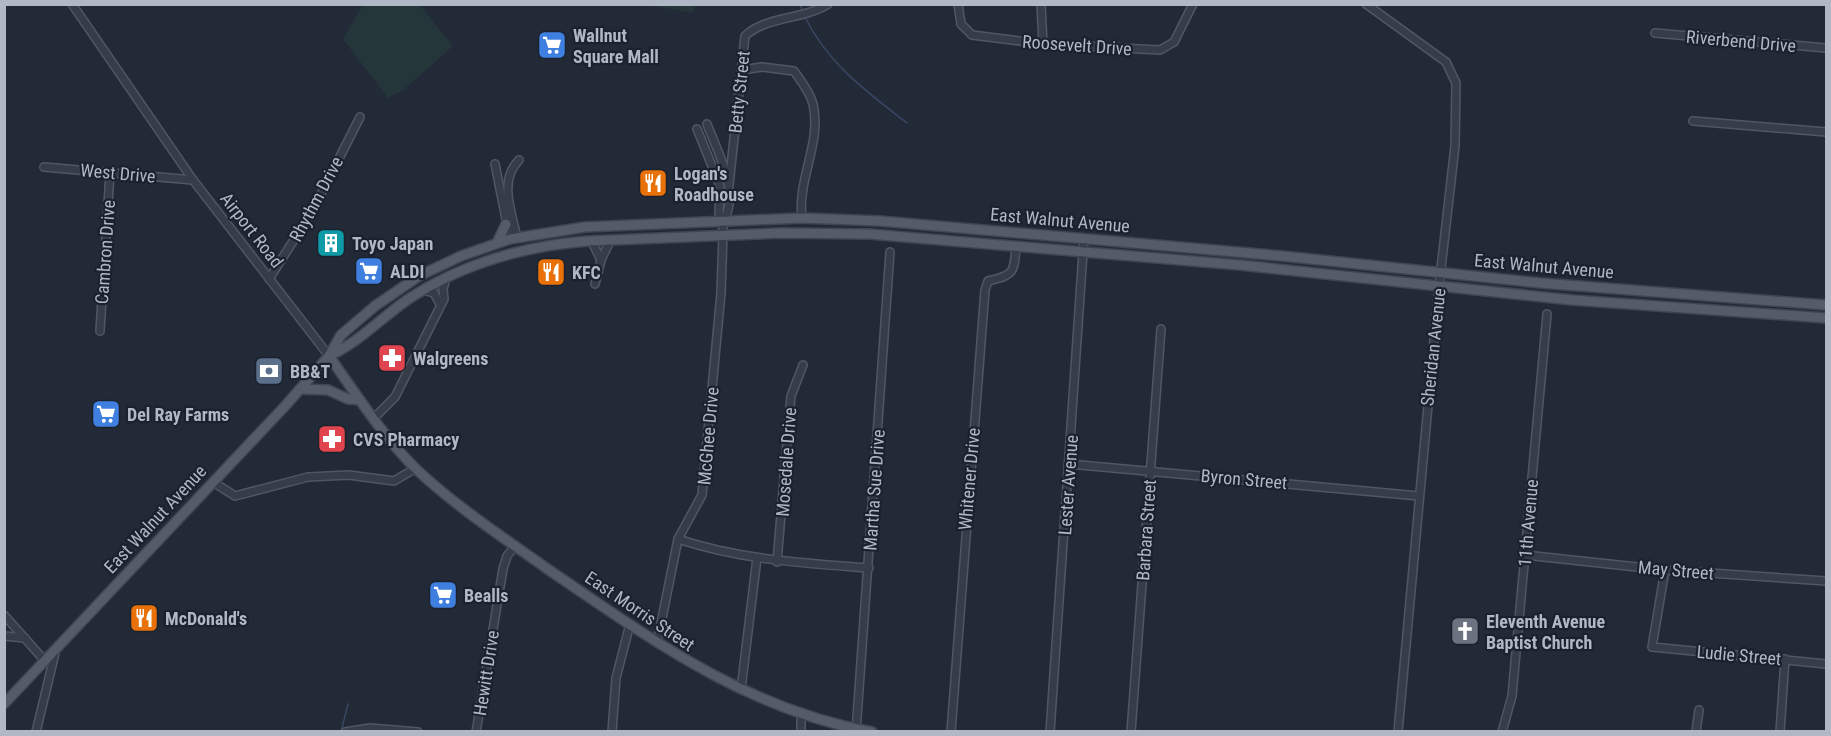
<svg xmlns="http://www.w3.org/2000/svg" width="1831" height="736" font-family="'Roboto Condensed',sans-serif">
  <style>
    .green { fill: #243639 }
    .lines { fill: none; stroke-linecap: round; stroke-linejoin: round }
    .stream { stroke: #384761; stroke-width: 1.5 }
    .minor-casing { stroke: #505763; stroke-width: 10 }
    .major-casing { stroke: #3f4652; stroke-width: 12 }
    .minor { stroke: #363d48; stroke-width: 7 }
    .major { stroke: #545b69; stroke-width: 9 }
    .labels { text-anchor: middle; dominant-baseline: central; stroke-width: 4.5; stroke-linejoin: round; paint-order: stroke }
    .poi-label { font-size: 18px; font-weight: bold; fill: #b0b7c5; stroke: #1b222d; text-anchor: start }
    .street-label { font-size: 18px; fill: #b0b7c5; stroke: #1b222d }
  </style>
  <rect width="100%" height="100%" fill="#222a38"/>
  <g class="green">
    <path d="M419,4L453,46L409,85L404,86L407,88L388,98L343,39L363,5Z"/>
    <path d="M643,4H695V5L693,13Z"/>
  </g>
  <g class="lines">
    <g class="stream">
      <path d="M800,4L803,12"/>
      <path d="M805,17C828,64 867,92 907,123"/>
      <path d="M341,732L348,704"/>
    </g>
    <g class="minor-casing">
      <g id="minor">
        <path d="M72,4L193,180L329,356"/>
        <path d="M958,4L961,24L972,35L1043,44L1160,50L1174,42L1193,4"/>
        <path d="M1041,4L1043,44"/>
        <path d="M1366,4L1446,62L1456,83L1455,146L1439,286L1398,732"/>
        <path d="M1655,33L1826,48"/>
        <path d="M741,70L762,67L794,71C801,81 810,92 813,104C822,143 797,179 802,218"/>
        <path d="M1693,121L1826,132"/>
        <path d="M707,124C717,151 741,193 723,221"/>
        <path d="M495,164L510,239"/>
        <path d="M44,167L193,180"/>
        <path d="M729,185L745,36C766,16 803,20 828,4"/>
        <path d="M517,238C512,213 498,181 519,160"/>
        <path d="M591,240L601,260"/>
        <path d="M269,279L313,210L360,117"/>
        <path d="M595,284L601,260L611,239"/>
        <path d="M423,290L434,293L440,304"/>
        <path d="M100,331L110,173"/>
        <path d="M373,419L395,397L444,299L443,289L446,278"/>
        <path d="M1069,464L1419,496"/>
        <path d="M213,482L235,496L308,477L349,475L394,481L416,468"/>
        <path d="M678,539C741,560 803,563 869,568"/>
        <path d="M1525,555L1665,570L1826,581"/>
        <path d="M777,562L791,396L803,365"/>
        <path d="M1665,570L1652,647L1826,664"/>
        <path d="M4,615L45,661"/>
        <path d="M4,636L25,638"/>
        <path d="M657,643L678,539L702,495L721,293L723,234V221L719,214L720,186L697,129"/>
        <path d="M741,689L757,558"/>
        <path d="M36,732L56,649"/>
        <path d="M345,732L370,728L418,732"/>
        <path d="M476,732L503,569L507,556L515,546"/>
        <path d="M612,732L616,678L630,624"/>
        <path d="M801,732V712"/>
        <path d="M856,732L890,252"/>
        <path d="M951,732L985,290L988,281C1015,275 1014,272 1016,246"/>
        <path d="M1050,732L1084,238"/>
        <path d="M1131,732L1161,329"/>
        <path d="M1502,732L1512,696L1547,314"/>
        <path d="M1696,732L1699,710"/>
        <path d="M1780,732L1785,659"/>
      </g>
    </g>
    <g class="major-casing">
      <g id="major">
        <path d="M497,243L506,224"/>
        <path d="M329,356C358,343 380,319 407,300C461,264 524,246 588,241L781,233L869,234L1240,265L1572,300L1826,318"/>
        <path d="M329,356C356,394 382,435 415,468C455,506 504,538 549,570C652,640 746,709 872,732"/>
        <path d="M300,389L328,390L348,399L360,400"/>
        <path d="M4,704L286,405L329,356L341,335L375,306L419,276L461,256L510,239L585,227L802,218L880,221L1282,256L1540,283L1826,305"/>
      </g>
    </g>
    <use href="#minor" class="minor"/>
    <use href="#major" class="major"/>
  </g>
  <defs>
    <g id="supermarket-square" transform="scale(1.5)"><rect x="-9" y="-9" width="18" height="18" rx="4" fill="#3f7fe0" stroke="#1b222d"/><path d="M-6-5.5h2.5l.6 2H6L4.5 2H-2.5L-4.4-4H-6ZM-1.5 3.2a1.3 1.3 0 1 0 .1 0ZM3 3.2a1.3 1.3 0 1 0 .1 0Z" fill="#fff"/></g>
    <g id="restaurant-square" transform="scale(1.5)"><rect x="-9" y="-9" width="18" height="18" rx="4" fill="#e8710a" stroke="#1b222d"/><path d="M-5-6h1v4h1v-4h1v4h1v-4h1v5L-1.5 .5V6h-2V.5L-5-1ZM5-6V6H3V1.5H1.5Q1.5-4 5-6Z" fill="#fff"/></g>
    <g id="building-square" transform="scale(1.5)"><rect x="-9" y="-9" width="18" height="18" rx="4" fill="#0f9aa8" stroke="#1b222d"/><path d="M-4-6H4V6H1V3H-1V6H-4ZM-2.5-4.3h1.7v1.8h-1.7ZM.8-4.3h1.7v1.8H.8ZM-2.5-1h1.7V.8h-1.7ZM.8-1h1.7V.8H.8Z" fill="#fff"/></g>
    <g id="pharmacy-square" transform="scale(1.5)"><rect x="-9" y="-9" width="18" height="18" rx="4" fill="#e0444e" stroke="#1b222d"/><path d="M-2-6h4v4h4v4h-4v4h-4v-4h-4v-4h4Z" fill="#fff"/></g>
    <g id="bank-square" transform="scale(1.5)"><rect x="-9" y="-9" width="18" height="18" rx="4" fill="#5c6f8a" stroke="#1b222d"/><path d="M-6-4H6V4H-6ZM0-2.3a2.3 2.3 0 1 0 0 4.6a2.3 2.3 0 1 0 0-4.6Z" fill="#fff"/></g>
    <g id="church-square" transform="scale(1.5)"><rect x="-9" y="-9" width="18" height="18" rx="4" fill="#6b7280" stroke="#1b222d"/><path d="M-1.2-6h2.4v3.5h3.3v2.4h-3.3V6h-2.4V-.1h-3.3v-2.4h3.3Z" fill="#fff"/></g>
  </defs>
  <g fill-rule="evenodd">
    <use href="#supermarket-square" x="552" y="45"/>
    <use href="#restaurant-square" x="653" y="183"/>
    <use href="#building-square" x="331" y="243"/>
    <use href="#supermarket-square" x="369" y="271"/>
    <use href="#restaurant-square" x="551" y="272"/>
    <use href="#pharmacy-square" x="392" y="358"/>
    <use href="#bank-square" x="269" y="371"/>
    <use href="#supermarket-square" x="106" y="414"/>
    <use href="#pharmacy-square" x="332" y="439"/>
    <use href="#supermarket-square" x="443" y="595"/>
    <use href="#restaurant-square" x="144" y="618"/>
    <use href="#church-square" x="1465" y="631"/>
  </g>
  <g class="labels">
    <g class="poi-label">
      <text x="573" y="35">Wallnut<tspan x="573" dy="21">Square Mall</tspan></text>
      <text x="674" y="173">Logan's<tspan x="674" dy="21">Roadhouse</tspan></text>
      <text x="352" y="243">Toyo Japan</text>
      <text x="390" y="271">ALDI</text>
      <text x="572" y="272">KFC</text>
      <text x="413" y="358">Walgreens</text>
      <text x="290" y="371">BB&amp;T</text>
      <text x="127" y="414">Del Ray Farms</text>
      <text x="353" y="439">CVS Pharmacy</text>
      <text x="464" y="595">Bealls</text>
      <text x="165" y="618">McDonald's</text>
      <text x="1486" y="621">Eleventh Avenue<tspan x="1486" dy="21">Baptist Church</tspan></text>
    </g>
    <g class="street-label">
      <text transform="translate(1741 41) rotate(5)">Riverbend Drive</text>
      <text transform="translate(1077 45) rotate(4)">Roosevelt Drive</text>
      <text transform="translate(739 92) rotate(-84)">Betty Street</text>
      <text transform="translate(118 173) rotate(5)">West Drive</text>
      <text transform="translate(316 199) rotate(-62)">Rhythm Drive</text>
      <text transform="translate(1060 220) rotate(5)">East Walnut Avenue</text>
      <text transform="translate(252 230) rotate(52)">Airport Road</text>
      <text transform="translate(105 252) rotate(-86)">Cambron Drive</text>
      <text transform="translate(1544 266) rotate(5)">East Walnut Avenue</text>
      <text transform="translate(1433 347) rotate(-84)">Sheridan Avenue</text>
      <text transform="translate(708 436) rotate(-85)">McGhee Drive</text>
      <text transform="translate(786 462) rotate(-86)">Mosedale Drive</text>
      <text transform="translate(969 479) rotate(-85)">Whitener Drive</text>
      <text transform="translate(1244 479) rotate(5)">Byron Street</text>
      <text transform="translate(1068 485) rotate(-86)">Lester Avenue</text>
      <text transform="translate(874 490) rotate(-86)">Martha Sue Drive</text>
      <text transform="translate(155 519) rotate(-47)">East Walnut Avenue</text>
      <text transform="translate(1528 523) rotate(-85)">11th Avenue</text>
      <text transform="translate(1146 530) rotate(-86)">Barbara Street</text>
      <text transform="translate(1676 570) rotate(5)">May Street</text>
      <text transform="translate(640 611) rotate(34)">East Morris Street</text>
      <text transform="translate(1739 655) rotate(5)">Ludie Street</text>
      <text transform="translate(486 673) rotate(-81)">Hewitt Drive</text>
    </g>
  </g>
  <rect width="1831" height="736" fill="none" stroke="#b0b7c5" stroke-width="12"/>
</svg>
